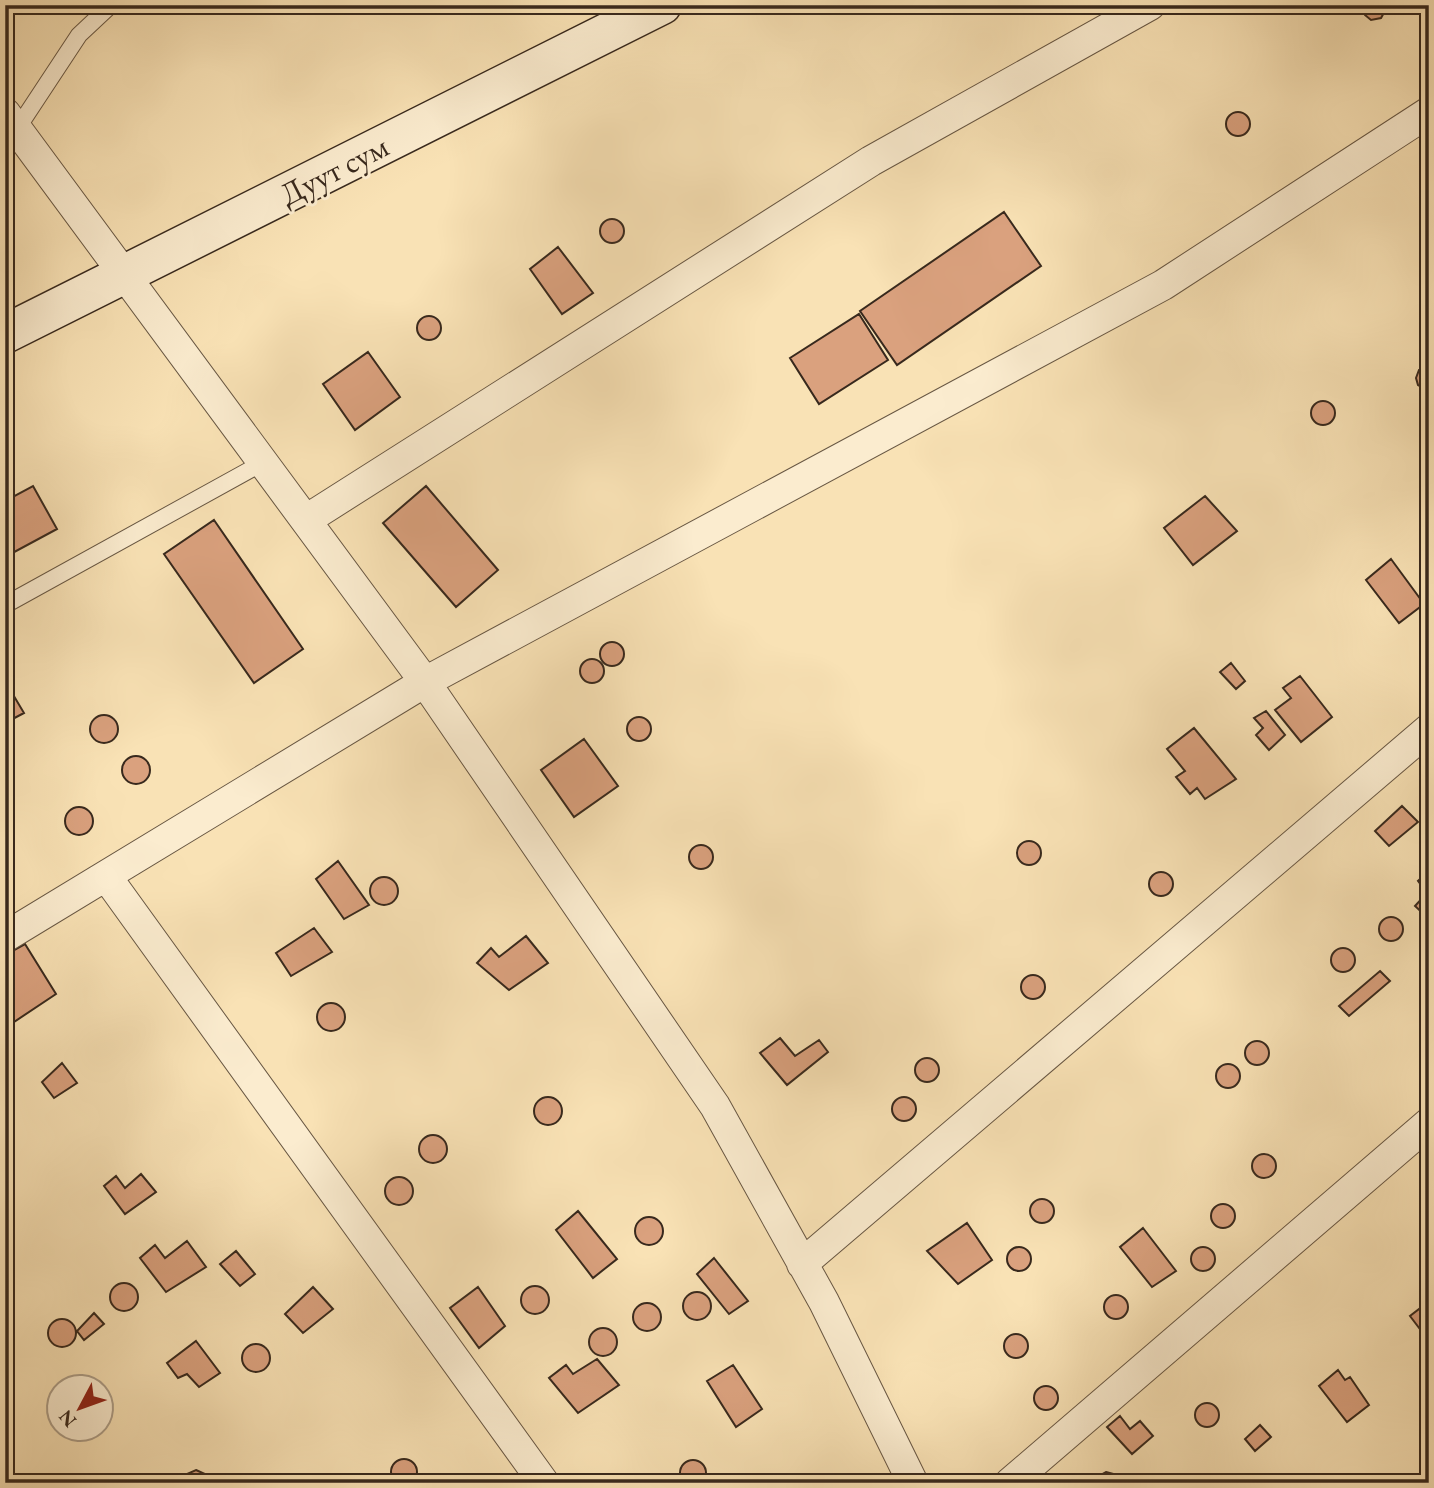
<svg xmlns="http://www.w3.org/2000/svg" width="1434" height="1488" font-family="'EB Garamond',serif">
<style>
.building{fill:#daa17e;stroke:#38291d;stroke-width:2}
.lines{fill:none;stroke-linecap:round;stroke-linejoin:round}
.service-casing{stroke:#685743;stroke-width:18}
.minor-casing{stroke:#685743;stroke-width:32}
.secondary-casing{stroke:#38291d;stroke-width:41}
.service{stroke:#fbeccf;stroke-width:16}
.minor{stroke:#fbeccf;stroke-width:30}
.secondary{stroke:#fbeccf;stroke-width:38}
.labels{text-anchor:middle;stroke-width:6;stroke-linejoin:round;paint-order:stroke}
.street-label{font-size:32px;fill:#38291d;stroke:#fbeccf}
</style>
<rect width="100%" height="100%" fill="#f9e2b5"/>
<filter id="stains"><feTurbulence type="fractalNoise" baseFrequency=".00286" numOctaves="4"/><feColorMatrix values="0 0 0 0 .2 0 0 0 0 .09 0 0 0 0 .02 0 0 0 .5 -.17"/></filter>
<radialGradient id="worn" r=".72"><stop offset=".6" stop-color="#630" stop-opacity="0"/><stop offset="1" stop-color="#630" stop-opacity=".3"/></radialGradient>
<path class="building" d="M1363,5H1386V9L1381,18L1371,20L1365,15Z
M1226 124a12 12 0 1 1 24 0a12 12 0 1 1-24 0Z
M1004,212L1041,266L897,365L860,311Z
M600 231a12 12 0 1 1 24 0a12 12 0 1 1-24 0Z
M558,247L593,293L562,314L530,269Z
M859,314L888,360L819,404L790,358Z
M417 328a12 12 0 1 1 24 0a12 12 0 1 1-24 0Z
M368,352L400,397L355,430L323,384Z
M1426,367H1429L1427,390L1418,385L1416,378L1419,370Z
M1311 413a12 12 0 1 1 24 0a12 12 0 1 1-24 0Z
M33,486L57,529L5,557V501Z
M426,486L498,570L456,607L383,523Z
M1205,496L1237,531L1193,565L1164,528Z
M214,520L303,649L254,683L164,554Z
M1391,559L1424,604L1399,623L1366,580Z
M600 654a12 12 0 1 1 24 0a12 12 0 1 1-24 0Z
M580 671a12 12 0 1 1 24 0a12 12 0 1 1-24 0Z
M1231,663L1245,681L1236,689L1220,672Z
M1300,676L1332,717L1301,742L1275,710L1291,698L1283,688Z
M5,681L24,713L5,723Z
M1266,711L1285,735L1269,750L1256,735L1263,728L1254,718Z
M90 729a14 14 0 1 1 28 0a14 14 0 1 1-28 0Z
M627 729a12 12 0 1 1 24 0a12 12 0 1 1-24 0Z
M1194,728L1236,779L1205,799L1197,788L1190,794L1176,777L1185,771L1167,749Z
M584,739L618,786L574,817L541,770Z
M122 770a14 14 0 1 1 28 0a14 14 0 1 1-28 0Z
M1402,806L1418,822L1389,846L1375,831Z
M65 821a14 14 0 1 1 28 0a14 14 0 1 1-28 0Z
M1017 853a12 12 0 1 1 24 0a12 12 0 1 1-24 0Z
M689 857a12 12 0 1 1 24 0a12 12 0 1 1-24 0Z
M338,861L369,905L344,919L316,879Z
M1429,871V919L1415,906L1427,893L1418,881Z
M1149 884a12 12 0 1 1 24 0a12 12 0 1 1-24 0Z
M370 891a14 14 0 1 1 28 0a14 14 0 1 1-28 0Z
M1379 929a12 12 0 1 1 24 0a12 12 0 1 1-24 0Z
M314,928L332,952L291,976L276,953Z
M526,936L548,963L509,990L477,963L491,948L499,957Z
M25,944L56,994L8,1026L5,1020V955Z
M1331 960a12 12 0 1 1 24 0a12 12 0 1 1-24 0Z
M1380,971L1390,981L1349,1016L1339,1006Z
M1021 987a12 12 0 1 1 24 0a12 12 0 1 1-24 0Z
M317 1017a14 14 0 1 1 28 0a14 14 0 1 1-28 0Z
M780,1038L795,1056L819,1040L828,1052L787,1085L760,1053Z
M1245 1053a12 12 0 1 1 24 0a12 12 0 1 1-24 0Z
M915 1070a12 12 0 1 1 24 0a12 12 0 1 1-24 0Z
M62,1063L77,1083L54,1098L42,1082Z
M1216 1076a12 12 0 1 1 24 0a12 12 0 1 1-24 0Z
M534 1111a14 14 0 1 1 28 0a14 14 0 1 1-28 0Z
M892 1109a12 12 0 1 1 24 0a12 12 0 1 1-24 0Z
M419 1149a14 14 0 1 1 28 0a14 14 0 1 1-28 0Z
M1252 1166a12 12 0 1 1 24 0a12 12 0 1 1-24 0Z
M141,1174L156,1192L125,1214L104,1186L116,1176L125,1188Z
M385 1191a14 14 0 1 1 28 0a14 14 0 1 1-28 0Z
M1030 1211a12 12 0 1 1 24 0a12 12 0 1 1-24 0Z
M1211 1216a12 12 0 1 1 24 0a12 12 0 1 1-24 0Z
M578,1211L617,1259L593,1278L556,1230Z
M635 1231a14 14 0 1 1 28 0a14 14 0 1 1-28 0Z
M967,1223L992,1260L958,1284L927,1251Z
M1143,1228L1176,1271L1152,1287L1120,1247Z
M187,1241L206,1267L166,1292L140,1258L155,1245L165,1258Z
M1191 1259a12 12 0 1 1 24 0a12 12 0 1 1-24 0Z
M1007 1259a12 12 0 1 1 24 0a12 12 0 1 1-24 0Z
M236,1251L255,1274L240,1286L220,1264Z
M714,1258L748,1301L729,1314L697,1274Z
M110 1297a14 14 0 1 1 28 0a14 14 0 1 1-28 0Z
M521 1300a14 14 0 1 1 28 0a14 14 0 1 1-28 0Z
M313,1287L333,1309L303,1333L285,1314Z
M478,1287L505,1326L479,1348L450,1308Z
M683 1306a14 14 0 1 1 28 0a14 14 0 1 1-28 0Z
M1104 1307a12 12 0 1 1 24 0a12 12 0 1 1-24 0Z
M633 1317a14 14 0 1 1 28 0a14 14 0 1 1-28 0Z
M1423,1306L1429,1314V1341L1410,1316Z
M94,1313L104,1324L84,1340L77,1331Z
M48 1333a14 14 0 1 1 28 0a14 14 0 1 1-28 0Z
M589 1342a14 14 0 1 1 28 0a14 14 0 1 1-28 0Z
M1004 1346a12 12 0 1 1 24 0a12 12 0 1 1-24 0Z
M196,1341L220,1373L199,1387L187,1374L178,1378L167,1363Z
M242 1358a14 14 0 1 1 28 0a14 14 0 1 1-28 0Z
M597,1359L619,1385L578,1413L549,1378L566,1365L573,1374Z
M733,1365L762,1409L736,1427L707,1381Z
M1338,1370L1345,1380L1350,1377L1369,1405L1347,1422L1319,1386Z
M1034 1398a12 12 0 1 1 24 0a12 12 0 1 1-24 0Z
M1195 1415a12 12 0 1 1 24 0a12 12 0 1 1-24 0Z
M1120,1416L1130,1429L1140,1421L1153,1436L1132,1454L1107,1427Z
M1260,1425L1271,1437L1255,1451L1245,1439Z
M391 1472a13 13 0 1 1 26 0a13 13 0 1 1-26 0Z
M680 1473a13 13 0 1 1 26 0a13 13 0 1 1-26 0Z
M196,1470L205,1474L210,1483H183L187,1474Z
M1106,1472L1114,1474L1119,1483H1096L1099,1476Z"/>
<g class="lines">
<g class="service-casing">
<path id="service" d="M12,132L17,129L79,35L111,5
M5,605L264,462"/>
</g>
<g class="minor-casing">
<path id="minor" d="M5,113L425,682L5,937
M306,520L871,161L1150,5
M106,876L544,1483
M802,1264L1429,729
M913,1483L824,1302L715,1106L425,682L1163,285L1429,112
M1010,1483L1429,1123"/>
</g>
<g class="secondary-casing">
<path id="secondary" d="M5,334L662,5"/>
</g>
<use href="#service" class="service"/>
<use href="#minor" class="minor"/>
<use href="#secondary" class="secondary"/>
</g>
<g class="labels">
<g class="street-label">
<text transform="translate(334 170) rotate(-27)" y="11">Дуут сум</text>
</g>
</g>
<rect width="1434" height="1488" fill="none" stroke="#f9e2b5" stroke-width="28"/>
<rect x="7" y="7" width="1420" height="1474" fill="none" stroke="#38291d" stroke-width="3.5"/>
<rect x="14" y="14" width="1406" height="1460" fill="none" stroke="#38291d" stroke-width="2"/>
<g transform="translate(80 1408) rotate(229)"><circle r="33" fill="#fbeccf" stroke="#ad9e88" stroke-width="2"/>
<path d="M0-5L12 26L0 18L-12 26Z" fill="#8f2418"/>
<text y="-10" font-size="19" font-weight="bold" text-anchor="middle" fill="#38291d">N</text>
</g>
<rect width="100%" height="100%" filter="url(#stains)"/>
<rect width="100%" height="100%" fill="url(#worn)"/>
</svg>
